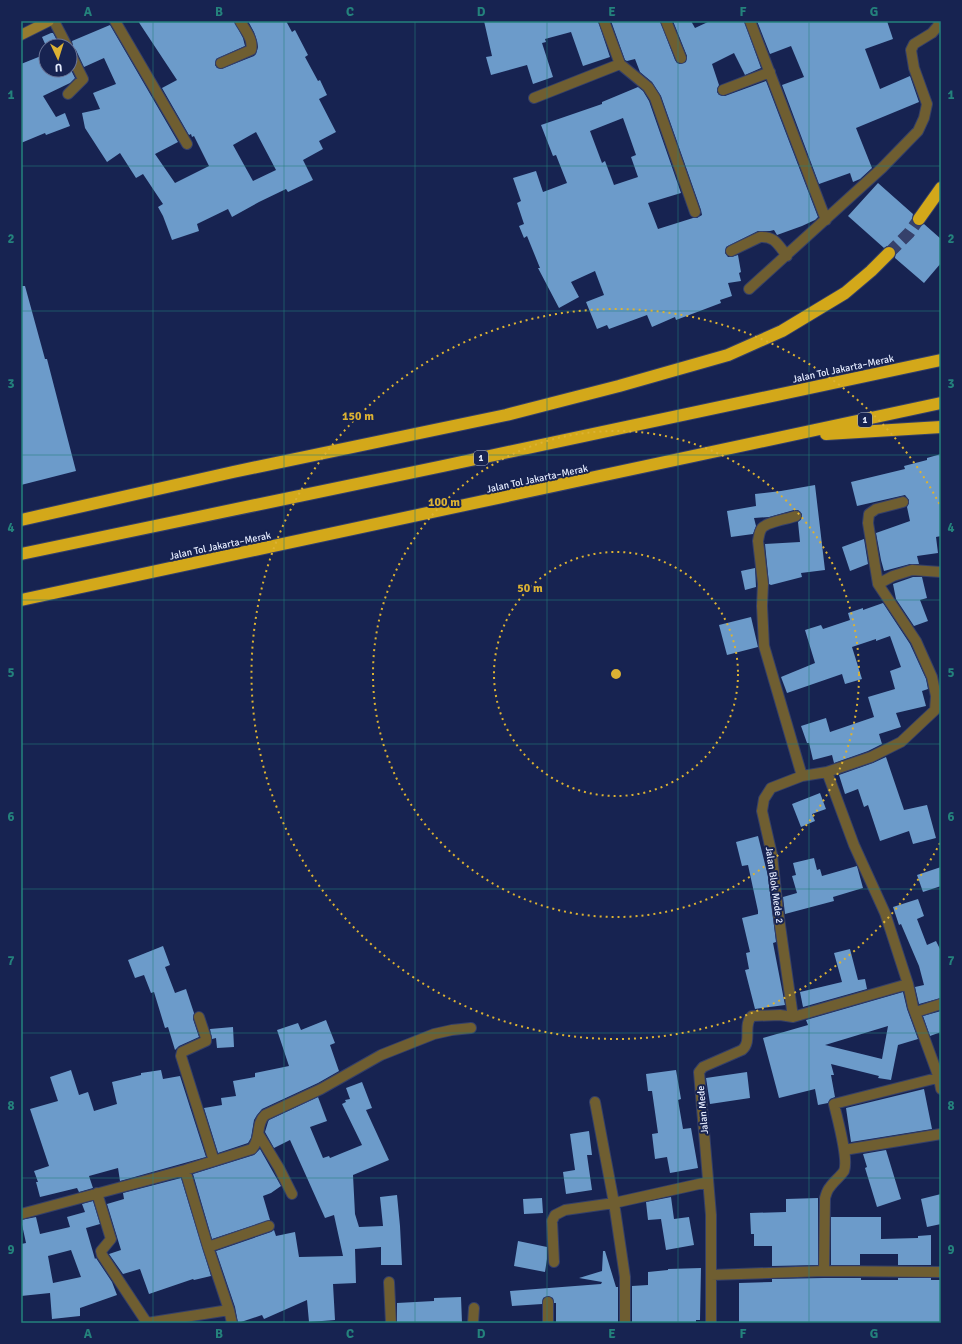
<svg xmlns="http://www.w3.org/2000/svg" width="962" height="1344" font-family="Signika,sans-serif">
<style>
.building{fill:#6c9bca;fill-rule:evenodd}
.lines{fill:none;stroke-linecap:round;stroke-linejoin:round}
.motorway-tunnel{stroke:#36416b;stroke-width:12;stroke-dasharray:12 6;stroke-linecap:butt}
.minor-casing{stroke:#343f69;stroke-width:12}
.secondary-casing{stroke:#343f69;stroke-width:12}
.motorway-casing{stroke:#343f69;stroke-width:14}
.minor{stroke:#6f5e31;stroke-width:10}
.secondary{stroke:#977c2f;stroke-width:10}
.motorway{stroke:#d3a81a;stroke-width:12}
.grid{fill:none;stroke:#24827c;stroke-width:1;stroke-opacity:0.55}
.ring{fill:none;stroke:#dcb233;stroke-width:2;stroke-dasharray:2 4}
.labels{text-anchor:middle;stroke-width:4;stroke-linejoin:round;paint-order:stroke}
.shield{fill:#172351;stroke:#a7b0ca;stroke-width:1}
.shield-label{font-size:9px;font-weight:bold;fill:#e5ecfe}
.street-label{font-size:10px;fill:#e5ecfe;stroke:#172351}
.centre{fill:#dcb233;stroke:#172351;stroke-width:2}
.ring-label{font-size:12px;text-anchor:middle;font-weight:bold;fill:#dcb233;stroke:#172351;stroke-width:4;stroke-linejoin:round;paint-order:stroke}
.neatline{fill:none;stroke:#24827c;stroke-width:1.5}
.grid-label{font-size:13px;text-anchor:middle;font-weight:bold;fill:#24827c}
</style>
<rect width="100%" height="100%" fill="#172351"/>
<path class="building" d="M138,21H234L243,38L245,46L216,59L215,65L217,68L221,69L254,56L256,54L258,47L257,41L254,32L248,21H286L292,32L295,30L308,55L305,57L318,81L320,80L327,95L319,99L336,132L319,141L323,149L303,160L313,180L288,192L286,189L259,202L232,217L228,209L197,224L199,231L172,240L163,216L158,207L163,204L143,174L136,178L120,153L107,162L85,128L82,113L100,109L93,93L116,84L104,58L84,67L76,50L73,47L72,41L110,25L178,142L155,154L175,183L209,166L194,136L192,137L191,134L189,135L162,88L177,80ZM256,132L276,170L253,181L233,145Z
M484,21H598L610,57L583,66L571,32L545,39L546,42L542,43L553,77L533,84L527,65L491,75L486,57L492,56Z
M611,21H660L675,60L677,63L680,64L686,62L687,56L673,21H691L695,28L710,21H744L761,68L745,75L734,53L712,64L719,85L717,89V92L719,95L725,96L766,81L818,217L815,220L802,226L777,235L774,230L770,231H758L726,247L725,253L728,257H731L738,255L741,272L739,273L741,281L728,283L732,296L720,300L721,303L676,320L675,317L652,327L647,315L609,329L607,325L597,329L586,302L604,295L595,271L571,282L579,297L559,308L538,268H540L527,236L524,238L519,226L524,224L517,203L521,201L513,178L536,171L543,192L567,183L556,155L553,156L541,125L602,104V102L638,87L643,91L649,101L681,193L648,203L658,229L693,218H697L702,215L701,210L661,96L652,82L640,72L635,59L627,61L625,60ZM623,118L636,155L631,157L638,177L614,185L605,161L602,163L590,131Z
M757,21H887L893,39L865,49L880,89L910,76L919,102L856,128L872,168L860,179L853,182L850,173L819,184L782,85L804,77L791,46L770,54Z
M51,33H53L60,46H46L42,37Z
M46,54V70H70V68L75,78L70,83L43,96L56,117L65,113L70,126L46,135L45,133L21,143V64Z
M878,183L913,214L912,219L914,225L919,226L924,224L941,239V263L924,283L895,258L896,251L894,247L887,246L884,248L848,216Z
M21,286H25L45,359H47L76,471L21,485Z
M941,454V536L936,537L938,553L917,556L919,564H910L884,571L881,560L876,533L910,521L907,507L909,503V500L905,495L857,506L851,482L905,469L904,466L927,460V458Z
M815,485L825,570L801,573L802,577L771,585L769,584L765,544L800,542L798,522L802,518V514L798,510H794L769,517L754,518L756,526L753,534L731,537L727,511L756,506L755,494L781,491Z
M864,539L868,564L850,571L842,547Z
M755,568L756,587L745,590L741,571Z
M913,577H922L927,598L920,600L928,621L914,626L896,599L893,584Z
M883,603L910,644L926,679L928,689L922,691L926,706L896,713L901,727L879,734L882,744L868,751L834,763L832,755L813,760L809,743H807L801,726L826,718L830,732L874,717L868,697L895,689L890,671L901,667L890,636L876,641V639L852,647L862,679L845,684L842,674L787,693L781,677L815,663L805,630L821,625L823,629L850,620L848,613L863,608V610Z
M751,617L758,647L727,655L719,625Z
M886,757L904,810L927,805L936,838L913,844L909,831L880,841L868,805L864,807L858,789L845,794L839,775L873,763Z
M820,793L826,809L812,814L815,821L801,827L792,804Z
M758,836L768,876L776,942L773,943L785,1005L755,1009L745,970L749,969L746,953L750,952L742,918L758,914V911L748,865L742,866L736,842Z
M814,858L817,870L820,869L822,876L857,866L863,888L833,897L834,901L785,914L783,897L797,893L792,876L796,875L793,863Z
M941,867V886L923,892L917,875Z
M918,899L924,916L917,919L927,945L936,941L941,951V998L919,1004L915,987L924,985L919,966L901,924L899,925L893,907Z
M163,946L170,965L165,967L175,993L186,989L194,1013L193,1019L199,1037L179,1046L175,1050L168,1027L165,1028L154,992L151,993L144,975L135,978L128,960Z
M850,949L858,980L865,979L867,989L803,1007L800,992L842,982L834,953Z
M903,992L907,1009L918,1039L898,1045L891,1080L878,1078L879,1076L831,1064L834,1075H831L835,1097L830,1099L828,1103L818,1105L815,1089L779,1098L763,1038L808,1025L806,1020ZM888,1026L882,1059L825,1045Z
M941,1011V1032L930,1036L923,1016Z
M326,1020L335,1043L330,1045L339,1071L318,1083L262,1109L257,1115L254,1120L251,1138L248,1143L218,1153L204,1108L222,1105L221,1098L236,1096L233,1081L255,1077V1073L289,1066L277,1030L298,1023L301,1030Z
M233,1027L234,1047L217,1048L216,1038L212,1039L210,1029Z
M71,1070L79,1095L88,1092L94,1111L117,1104L112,1082L141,1075V1073L161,1070L163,1079L180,1076L206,1157L120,1181L118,1168L89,1176L93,1188L79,1192L77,1188L40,1197L36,1182H38L34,1171L49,1166L30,1109L58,1101L50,1077Z
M676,1070L681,1099L678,1100L683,1129L691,1128L698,1168L670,1173L667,1157L655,1159L652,1134L658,1133L652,1091H648L646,1074Z
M747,1072L750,1098L710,1104L706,1078Z
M362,1082L372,1108L366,1110L389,1160L353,1175L355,1214L359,1227L383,1226L380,1197L397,1195L400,1226L402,1265H381V1247L355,1249L356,1283L333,1284L335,1320L309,1322L307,1300L264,1319L262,1315L238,1323L235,1307L216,1251L271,1232L274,1230L276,1236L295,1232L299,1257L343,1256L334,1215L325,1218L290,1140L274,1148L265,1132L268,1122L269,1120L318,1097L327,1121L310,1127L323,1158L329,1156L330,1158L362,1145L342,1104L346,1102L345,1100L350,1099L346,1088Z
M924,1089L932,1129L851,1142L846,1108Z
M589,1131L592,1155H587L592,1190L566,1194L563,1172L575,1170L570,1134Z
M260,1149L281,1186L271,1193L263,1196L270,1220L212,1239L193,1174L254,1155Z
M886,1150L901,1199L877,1207L865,1168L867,1167L863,1154Z
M181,1178L211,1276L194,1280L193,1279L149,1294L140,1269L123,1274L109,1254L121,1250L107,1204L124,1199L123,1193Z
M941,1194V1224L927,1227L921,1199Z
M671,1197L674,1219L689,1217L694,1245L666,1250L661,1219L648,1220L646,1202Z
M542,1198L543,1213L524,1214L523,1199Z
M818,1198V1265L772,1266V1246H754V1234H751L750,1213L786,1212V1199Z
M93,1201L100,1224L86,1228L95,1259L96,1258L112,1282L117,1295L80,1308V1316L52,1319L50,1293L21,1296V1244L26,1243L21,1220L36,1217L40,1234L70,1227L67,1217L85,1212L82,1204ZM71,1250L81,1277L53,1283L48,1256Z
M831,1217H881V1239L918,1238V1236L931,1235V1265H898V1254H860V1265H831Z
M518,1241L547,1247V1259L545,1272L514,1266Z
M603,1251H605L616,1287H618V1323H556V1303H554L553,1298L548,1296L543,1298L542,1304L512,1306L510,1291L601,1284L602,1282L579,1278L602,1271Z
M701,1268L700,1320H696V1323H632V1286L648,1285V1272L668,1270V1269Z
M824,1278H861V1280H898V1278H931V1280H941V1323H739V1283L772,1282V1279Z
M461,1297L462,1323H397V1303L434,1301V1298Z"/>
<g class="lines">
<path class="motorway-tunnel" d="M889,253L909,233L919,219"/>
<g class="minor-casing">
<path id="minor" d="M54,21L67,46
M115,21L187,144
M604,21L620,64L648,87L655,98L695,212
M666,21L681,58
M750,21L826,220
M221,63L251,50C254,40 245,30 240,21
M723,90L770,72
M68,94L83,79L70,53
M534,98L620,64
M731,251L760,237C775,236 778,245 787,256
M749,289L882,168L918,131L924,118L927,104L914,68L911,50L914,44L932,33L938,26L939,21
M796,516C788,519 767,522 762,528C759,532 759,537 758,541L763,584L762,606L764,646L802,776
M878,584L893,576L912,570L941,572
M827,772L854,845L885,913L908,984L913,1007L939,1078L941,1089
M916,1012L941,1004
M199,1017L206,1038V1041L182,1052L181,1056L214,1161
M793,1017L778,911L772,855L762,811L764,799L771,788L802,776L827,772L871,757L901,742L935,710L936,696L932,677L916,641L878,584L868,523L869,514L876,509L903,502
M595,1102L614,1203L708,1182
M259,1135L279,1168L292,1194
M844,1150L941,1134
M185,1170L208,1247L229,1310L232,1323
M97,1193L110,1236L111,1239L101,1251L102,1255L147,1323
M21,1214L185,1170L252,1149C262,1137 255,1125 265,1115L321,1089L381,1055L434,1034L452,1030L471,1028
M208,1247L269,1226
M554,1262L552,1221L555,1215L565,1210L614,1203L625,1277V1323
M824,1271L825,1198C826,1195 827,1190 830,1187C834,1181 840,1177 844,1171C849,1159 837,1118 834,1104L941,1077
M711,1275L824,1271L941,1272
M389,1282L391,1323
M147,1323L229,1310
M473,1323L474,1308
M548,1323V1302
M711,1323V1215L699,1072L703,1067L742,1050C753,1041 742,1025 752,1016L780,1015L793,1017L908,984"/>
</g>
<g class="secondary-casing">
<path id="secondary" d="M21,35L49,21"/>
</g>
<g class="motorway-casing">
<path id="motorway" d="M919,219L941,188
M826,434L941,427
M21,520L233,472L506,415L619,386L728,355L782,331L845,293L871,271L889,253
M21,554L443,466L941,360
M21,600L941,403"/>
</g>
<use href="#minor" class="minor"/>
<use href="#secondary" class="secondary"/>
<use href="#motorway" class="motorway"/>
</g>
<path class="grid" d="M153,21V1323M284,21V1323M415,21V1323M547,21V1323M678,21V1323M809,21V1323M21,166H941M21,311H941M21,455H941M21,600H941M21,744H941M21,889H941M21,1033H941M21,1178H941"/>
<g class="ring">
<circle cx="616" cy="674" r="122"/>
<circle cx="616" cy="674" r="243"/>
<path d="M940 843A365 365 0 1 1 940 505"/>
</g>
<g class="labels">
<g class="shield">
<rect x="858" y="413" width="14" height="14" rx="3"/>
<rect x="474" y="451" width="14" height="14" rx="3"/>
</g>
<g class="shield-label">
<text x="865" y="423">1</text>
<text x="481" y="461">1</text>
</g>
<g class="street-label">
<text transform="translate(843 368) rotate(-12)" y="4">Jalan Tol Jakarta–Merak</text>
<text transform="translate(537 478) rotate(-12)" y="4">Jalan Tol Jakarta–Merak</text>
<text transform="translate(220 545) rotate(-12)" y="4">Jalan Tol Jakarta–Merak</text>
<text transform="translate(775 885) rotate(82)" y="4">Jalan Blok Mede 2</text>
<text transform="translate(702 1110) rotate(-95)" y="4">Jalan Mede</text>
</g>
</g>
<circle cx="616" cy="674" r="6" class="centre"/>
<g class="ring-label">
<text x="358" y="420">150 m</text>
<text x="444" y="506">100 m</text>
<text x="530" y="592">50 m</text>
</g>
<rect width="962" height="1344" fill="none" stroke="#172351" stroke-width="44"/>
<g transform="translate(58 58) rotate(176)"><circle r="19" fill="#172351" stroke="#697396"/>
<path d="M0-3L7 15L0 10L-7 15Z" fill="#dcb233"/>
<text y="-6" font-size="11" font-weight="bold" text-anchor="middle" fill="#e5ecfe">U</text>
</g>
<rect x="22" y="22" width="918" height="1300" class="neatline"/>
<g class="grid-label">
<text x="88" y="16">A</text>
<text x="219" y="16">B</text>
<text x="350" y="16">C</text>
<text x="481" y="16">D</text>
<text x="612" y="16">E</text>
<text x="743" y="16">F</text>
<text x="874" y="16">G</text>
<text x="11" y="99">1</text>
<text x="951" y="99">1</text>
<text x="11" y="243">2</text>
<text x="951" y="243">2</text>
<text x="11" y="388">3</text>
<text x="951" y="388">3</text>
<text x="11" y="532">4</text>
<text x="951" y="532">4</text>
<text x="11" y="677">5</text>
<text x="951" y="677">5</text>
<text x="11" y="821">6</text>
<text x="951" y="821">6</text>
<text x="11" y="965">7</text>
<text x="951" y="965">7</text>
<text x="11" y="1110">8</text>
<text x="951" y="1110">8</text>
<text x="11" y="1254">9</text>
<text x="951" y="1254">9</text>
<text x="88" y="1338">A</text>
<text x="219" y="1338">B</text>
<text x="350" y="1338">C</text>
<text x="481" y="1338">D</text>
<text x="612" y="1338">E</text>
<text x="743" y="1338">F</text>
<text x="874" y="1338">G</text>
</g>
</svg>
